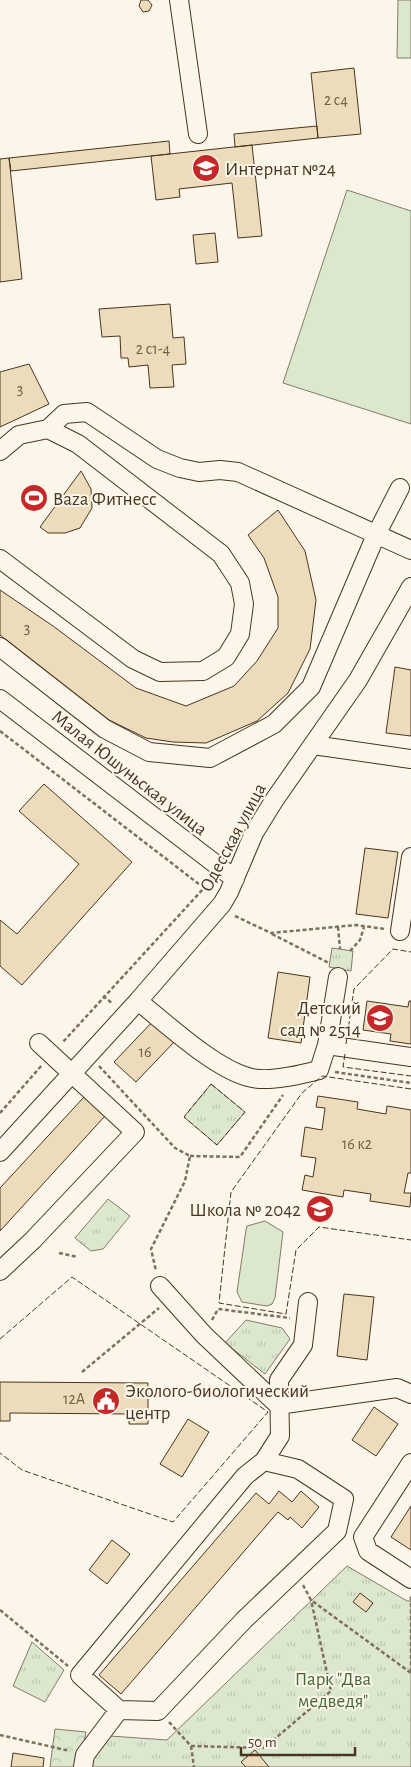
<svg xmlns="http://www.w3.org/2000/svg" width="411" height="1767" font-family="'Alegreya Sans',sans-serif">
<style>
.green{fill:#dce7d0;stroke:#887966}
.forest{fill:url(#forest-crowns);stroke:#887966}
.park{fill:url(#park-tufts);stroke:#887966}
.building{fill:#ecdcbc;stroke:#4a3520}
.lines{fill:none;stroke-linecap:round;stroke-linejoin:round}
.minor-casing{stroke:#4a3520;stroke-width:20}
.path{stroke:#7f6f5c;stroke-width:2.5;stroke-dasharray:4 2.5;stroke-linecap:butt}
.minor{stroke:#fbf6e9;stroke-width:18}
.fence{stroke:#4a3520;stroke-width:1;stroke-dasharray:6 2.5;stroke-linecap:butt}
.labels{text-anchor:middle;stroke-width:4;stroke-linejoin:round;paint-order:stroke}
.number-label{font-size:16px;fill:#725f47}
.poi-label{font-size:19px;fill:#4a3520;stroke:#fbf6e9;text-anchor:start}
.street-label{font-size:19px;fill:#4a3520;stroke:#fbf6e9}
.park-label{font-size:19px;fill:#436837;stroke:#fbf6e9}
</style>
<defs>
<pattern id="forest-crowns" width="20" height="18" patternUnits="userSpaceOnUse" patternTransform="scale(1.25)"><rect width="20" height="18" fill="#dce7d0"/><path d="M2 6a3 3 0 1 1 6 0M12 15a3 3 0 1 1 6 0" fill="none" stroke="#bec7b2"/></pattern>
<pattern id="park-tufts" width="24" height="20" patternUnits="userSpaceOnUse" patternTransform="scale(1.25)"><rect width="24" height="20" fill="#dce7d0"/><path d="M3 7l-1-3M5 7V3M7 7l1-3M15 17l-1-3M17 17v-4M19 17l1-3" fill="none" stroke="#bec7b2"/></pattern>
</defs>
<rect width="100%" height="100%" fill="#fbf6e9"/>
<path class="green" d="M398,0H411V58H397Z
M347,190L411,211V424L283,383Z
M265,1221L283,1232L275,1298L272,1304L267,1306L242,1302L237,1292L246,1230L247,1226Z"/>
<path class="forest" d="M55,1729L86,1732L79,1767H50Z"/>
<path class="park" d="M332,948L353,951L351,971L329,967Z
M211,1084L245,1112L217,1145L184,1117Z
M108,1199L130,1216L103,1249L91,1251L75,1238Z
M246,1320L282,1328L290,1339L265,1374L225,1343Z
M347,1566L407,1601H411V1767H88L89,1763L110,1736L167,1740Z
M32,1642L64,1670L45,1702L13,1686Z"/>
<path class="building" d="M141,0H148L152,5L149,11L143,12L139,6Z
M354,68L361,134L318,138L311,73Z
M317,126L318,138L235,147L234,134Z
M169,141L170,154L11,171L9,158Z
M252,145L262,236L238,238L232,183L179,189L180,197L156,200L151,156Z
M9,158L22,279L0,282V159Z
M215,233L218,262L196,264L193,235Z
M170,304L173,338L184,337L186,364L172,365L174,387L150,388L148,365L129,367L128,358H121L120,336L102,337L99,309Z
M29,364L49,404L0,427V372Z
M81,471L91,489L92,508L80,528L65,533H48L40,527Z
M278,510L305,551L316,600L310,649L288,693L257,721L206,743L173,742L146,738L107,719L0,635V590L53,626L136,688L186,706L234,686L257,661L278,628V597L264,558L248,535Z
M395,667L411,670V736L386,733Z
M44,784L132,862L22,985L0,966V920L17,934L79,864L19,811Z
M365,848L398,852L388,918L356,914Z
M278,972L310,977L301,1043L268,1038Z
M367,1001L408,1007L409,1001H411V1044L390,1041L391,1034L363,1030Z
M155,1019L176,1040L136,1082L114,1062Z
M318,1096L358,1102L357,1109L386,1114L387,1106L411,1110V1173H408L404,1193H411L410,1207L370,1201L371,1194L344,1190L343,1197L302,1190L305,1175L313,1177L316,1158L301,1156L305,1127L322,1130L325,1108L316,1107Z
M84,1097L105,1116L0,1231V1188Z
M344,1294L374,1297L367,1360L337,1356Z
M0,1382L148,1383V1424H129V1414L10,1413V1421H0Z
M374,1407L398,1424L376,1456L352,1440Z
M188,1419L209,1432L182,1477L160,1464Z
M279,1491L292,1502L301,1491L319,1507L302,1528L290,1517L288,1520L278,1512L121,1694L99,1675L256,1493L269,1504Z
M411,1506V1550L391,1537Z
M112,1540L130,1554L107,1584L89,1570Z
M360,1593L373,1603L366,1612L353,1602Z
M255,1750L269,1767H246L241,1762Z
M13,1753L44,1758L43,1767H11Z"/>
<g class="lines">
<g class="minor-casing">
<path id="minor" d="M179,0L198,134
M48,429L64,414L87,412L157,459L180,468L199,472L220,470L238,472L411,550
M0,451L19,435L48,429L78,444L221,554L240,583L244,604L240,634L226,657L203,671L160,672L133,659L0,559
M0,647L105,729L149,752L210,758L274,724L311,687L376,535L400,488
M0,699L235,879
M313,745L411,759
M400,931L411,857
M138,1001C167,1024 214,1068 248,1077C267,1083 300,1075 319,1070L327,1045L338,977
M327,1045L411,1057
M0,1152L138,1001L222,904L229,892L254,833L275,799L358,680L411,587
M0,1271L33,1240L135,1132L39,1043
M160,1286L204,1335L278,1405
M278,1405L397,1388L411,1394
M411,1463L363,1537L368,1551L411,1579
M119,1710L158,1711L244,1620L337,1531L344,1499L298,1469L264,1461
M83,1767L85,1755L119,1710L80,1675L245,1476L264,1461L280,1436L279,1380L303,1345L308,1302"/>
</g>
<path class="path" d="M0,731L204,888L62,1043
M235,916L271,933L356,925L385,929
M338,927L340,949
M272,934L329,963
M350,951L360,940L364,927
M103,996L113,1004
M99,1066L175,1148L190,1156L185,1181L151,1249L156,1271
M335,1072L411,1083
M0,1113L42,1065
M190,1156L240,1157L283,1095
M59,1253L78,1257
M212,1320L218,1309L290,1318
M82,1372L159,1308
M303,1585L311,1600L411,1673
M0,1610L68,1666
M411,1672V1595
M169,1722L191,1746L194,1767
M0,1735L70,1751
M191,1746L264,1748L331,1691L311,1600"/>
<use href="#minor" class="minor"/>
<path class="fence" d="M346,1044L354,989L393,949L411,952
M345,1054L343,1067L411,1076
M211,1084L245,1112L217,1145L184,1117Z
M411,1089L322,1076L302,1093L231,1192L219,1303L286,1314L296,1250L319,1227L411,1240
M0,1339L72,1277L268,1412L173,1522L22,1470L0,1453"/>
</g>
<defs>
<g id="school-disc" transform="scale(1.4375)"><circle r="9.5" fill="#c62828" stroke="#fbf6e9"/><path d="M0-5L7-2L0 1L-7-2ZM-4 1L0 2.5L4 1V4Q0 6-4 4Z" fill="#fff"/></g>
<g id="stadium-disc" transform="scale(1.4375)"><circle r="9.5" fill="#c62828" stroke="#fbf6e9"/><path d="M0-5a6.5 5 0 1 0 0 10a6.5 5 0 1 0 0-10ZM-3.5-1.8h7v3.6h-7Z" fill="#fff"/></g>
<g id="civic-disc" transform="scale(1.4375)"><circle r="9.5" fill="#c62828" stroke="#fbf6e9"/><path d="M-.6-6.5H3V-4.5H.6V-3L4-1V1h2V6H-6V1h2V-1L-.6-3ZM-1.2 2.5V6h2.4V2.5Z" fill="#fff"/></g>
</defs>
<g fill-rule="evenodd">
<use href="#school-disc" x="206" y="168"/>
<use href="#stadium-disc" x="34" y="498"/>
<use href="#school-disc" x="380" y="1018"/>
<use href="#school-disc" x="320" y="1209"/>
<use href="#civic-disc" x="106" y="1401"/>
</g>
<g class="labels">
<g class="number-label">
<text x="336" y="105">2 с4</text>
<text x="153" y="354">2 с1-4</text>
<text x="20" y="394">3</text>
<text x="27" y="633">3</text>
<text x="145" y="1057">16</text>
<text x="357" y="1149">16 к2</text>
<text x="74" y="1404">12А</text>
</g>
<g class="poi-label">
<text x="225" y="175">Интернат №24</text>
<text x="53" y="505">Baza Фитнесс</text>
<text x="361" y="1014" text-anchor="end">Детский<tspan x="361" dy="22">сад № 2514</tspan></text>
<text x="301" y="1216" text-anchor="end">Школа № 2042</text>
<text x="125" y="1397">Эколого-биологический<tspan x="125" dy="22">центр</tspan></text>
</g>
<g class="street-label">
<text transform="translate(130 772) rotate(38)" y="7">Малая Юшуньская улица</text>
<text transform="translate(232 837) rotate(-62)" y="7">Одесская улица</text>
</g>
<g class="park-label">
<text x="333" y="1685">Парк "Два<tspan x="333" dy="22">медведя"</tspan></text>
</g>
</g>
<path d="M241 1747v8h114v-8" fill="none" stroke="#4a3520" stroke-width="2.5"/>
<text x="248" y="1747" font-size="15" fill="#4a3520" stroke="#fbf6e9" stroke-width="4" paint-order="stroke">50 m</text>
</svg>
